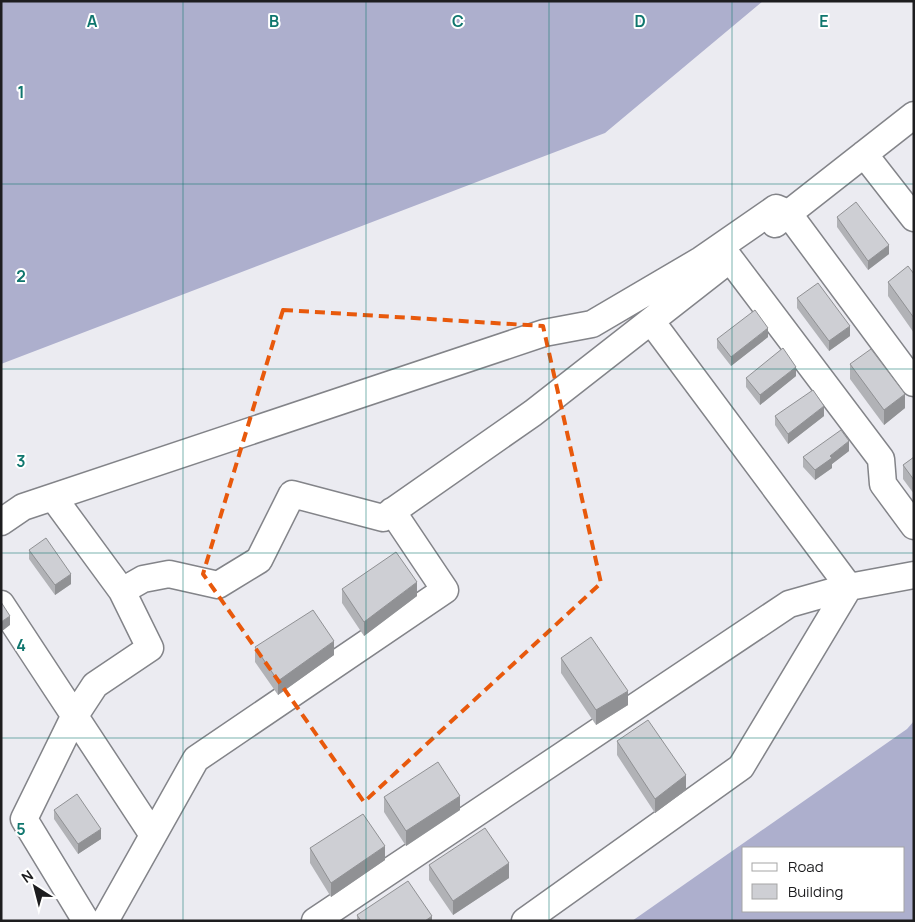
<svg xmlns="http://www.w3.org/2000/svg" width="915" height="922" font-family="Manrope,sans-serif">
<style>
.forest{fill:#adafcd;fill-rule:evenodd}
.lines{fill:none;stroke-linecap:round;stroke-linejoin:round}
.minor-casing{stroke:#838489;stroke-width:29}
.minor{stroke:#fff;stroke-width:26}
.wall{fill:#b1b2b6}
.shaded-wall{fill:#909194}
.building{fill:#cecfd4;stroke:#909194}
.marked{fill:none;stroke:#e8590c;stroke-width:4;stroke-dasharray:10 6;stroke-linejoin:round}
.grid{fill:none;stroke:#0f766e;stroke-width:1;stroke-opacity:0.55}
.grid-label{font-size:16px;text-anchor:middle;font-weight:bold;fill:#0f766e;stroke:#fff;stroke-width:4;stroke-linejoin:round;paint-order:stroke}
</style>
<rect width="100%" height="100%" fill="#ebebf1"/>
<path class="forest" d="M1,1H763L605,133L1,364Z
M914,721V921H632L907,729ZM744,848H904V911H744Z"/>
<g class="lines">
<g class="minor-casing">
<path id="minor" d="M864,154L914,218
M775,224L914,115
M730,259L881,459L883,484L914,526
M53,497L122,591L150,648L95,685L74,717L24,819L86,921
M1,522L23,507L544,333L592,324L701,260L776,208L788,213L914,383
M122,591L143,579L169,574L218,585L259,560L292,494L383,518L533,413L730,259
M1,604L153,835
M105,921L196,759L445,590L392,511
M315,921L789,604L849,587L914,575
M525,921L741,767L849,587L651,321"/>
</g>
<use href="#minor" class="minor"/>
</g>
<path class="wall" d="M837,217L889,254L868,270L837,227Z
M914,274V333L888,296V282Z
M797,298L850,336L829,351L797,308Z
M768,337L731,366L717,348V339Z
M850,364L905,408L884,425L850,379Z
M796,376L760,405L746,387V378Z
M775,416H824L788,444L775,425Z
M849,451L832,464V468L815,480L803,467V457Z
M914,457V494L903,479V465Z
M29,550L71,584L55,595L29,559Z
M342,589L417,596L364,636L342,603Z
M255,647L334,655L278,695L255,662Z
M561,658L628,705L596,725L561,673Z
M617,741L686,790L655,813L617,755Z
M384,797L460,810L406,846L384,812Z
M54,810L101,839L78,854L54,819Z
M310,848L385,860L331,897L310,863Z
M429,865L509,878L453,915L429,880Z
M357,915L432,921H357Z"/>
<path class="shaded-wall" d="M889,245V254L868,270V261Z
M850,326V336L829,351V341Z
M768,328V337L731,366V357Z
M796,367V376L760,405V395Z
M905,394V408L884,425V410Z
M824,406V416L788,444V434Z
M849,441V451L832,464V468L815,480V470L830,456Z
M71,574V584L55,595V585Z
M417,582V596L364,636V622Z
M10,616V625L1,632V622Z
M334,641V655L278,695V681Z
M628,691V705L596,725V710Z
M686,775V790L655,813V799Z
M460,796V810L406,846V831Z
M101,829V839L78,854V844Z
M385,846V860L331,897V883Z
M509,863V878L453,915V901Z
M432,916V921H425Z"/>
<path class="building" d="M856,202L889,245L868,261L837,217Z
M908,266L914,274V318L888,282Z
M818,283L850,326L829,341L797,298Z
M755,310L768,328L731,357L717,339Z
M783,348L796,367L760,395L746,378Z
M871,349L905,394L884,410L850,364Z
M813,390L824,406L788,434L775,416Z
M841,430L849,441L830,456L832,458L815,470L803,457Z
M914,457V480L903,465Z
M46,538L71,574L55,585L29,550Z
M396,552L417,582L364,622L342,589Z
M1,602L10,616L1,622Z
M313,610L334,641L278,681L255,647Z
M591,637L628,691L596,710L561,658Z
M648,720L686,775L655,799L617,741Z
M438,762L460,796L406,831L384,797Z
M77,794L101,829L78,844L54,810Z
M363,814L385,846L331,883L310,848Z
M485,828L509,863L453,901L429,865Z
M408,881L432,916L425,921H361L357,915Z"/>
<path class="marked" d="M283,310L543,326L601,583L364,802L203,574Z"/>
<path class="grid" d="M183,1V921M366,1V921M549,1V921M732,1V921M1,184H914M1,369H914M1,553H914M1,738H914"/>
<g class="grid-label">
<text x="92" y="27">A</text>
<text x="274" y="27">B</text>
<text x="458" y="27">C</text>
<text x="640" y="27">D</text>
<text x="824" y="27">E</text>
<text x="21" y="98">1</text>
<text x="21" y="282">2</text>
<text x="21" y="467">3</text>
<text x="21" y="651">4</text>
<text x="21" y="835">5</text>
</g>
<rect width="915" height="922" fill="none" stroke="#1d1d1f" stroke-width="5"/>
<rect x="742" y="847" width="162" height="65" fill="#ffffff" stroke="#a5a5a5"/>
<rect x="752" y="863" width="25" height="8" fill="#ffffff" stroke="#a5a5a5"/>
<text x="788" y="872" font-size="15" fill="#1d1d1f">Road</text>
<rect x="752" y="884" width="25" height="15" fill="#cecfd4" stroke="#a5a5a5"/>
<text x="788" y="897" font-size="15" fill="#1d1d1f">Building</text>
<g transform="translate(35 887) rotate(324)" stroke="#ffffff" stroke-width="4" paint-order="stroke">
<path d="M0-4L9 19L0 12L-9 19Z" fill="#1d1d1f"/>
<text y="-8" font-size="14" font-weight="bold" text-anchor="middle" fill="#1d1d1f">N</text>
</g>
</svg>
